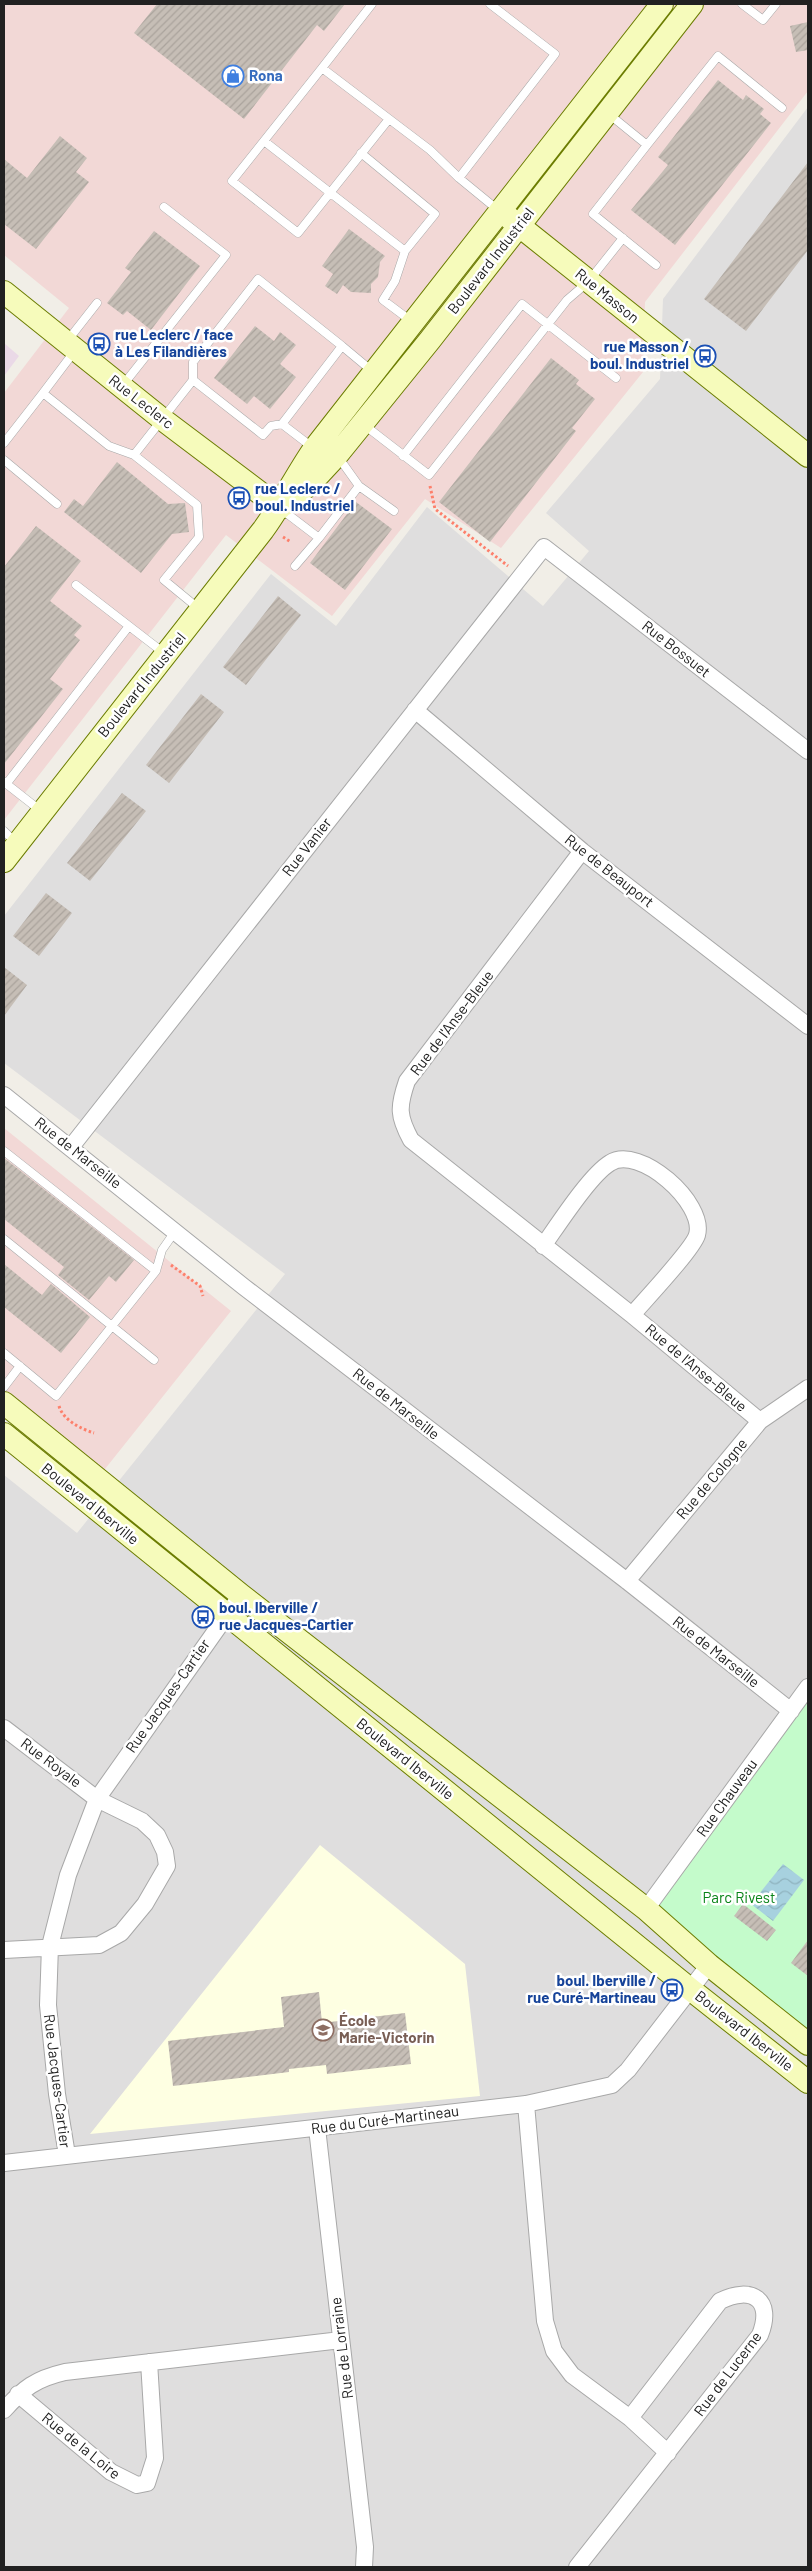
<svg xmlns="http://www.w3.org/2000/svg" width="812" height="2571" font-family="Barlow,sans-serif">
<style>
.residential{fill:#dfdede}
.commercial{fill:#f2d8d6}
.industrial{fill:#ead9e7}
.education{fill:#feffe2}
.park{fill:#c4fbcb}
.water{fill:url(#water-waves)}
.building{fill:url(#building-hatch)}
.lines{fill:none;stroke-linecap:round;stroke-linejoin:round}
.lane-casing{stroke:#a8a8a8;stroke-width:9}
.street-casing{stroke:#a8a8a8;stroke-width:18}
.secondary-casing{stroke:#6c7d02;stroke-width:24}
.path{stroke:#fd806c;stroke-width:3;stroke-dasharray:2.5 2.5;stroke-linecap:butt}
.lane{stroke:#fff;stroke-width:8}
.street{stroke:#fff;stroke-width:16}
.secondary{stroke:#f6fbbb;stroke-width:22}
.labels{text-anchor:middle;stroke-width:5;stroke-linejoin:round;paint-order:stroke}
.shop-label{font-size:15px;font-weight:bold;fill:#366cbe;stroke:#fff;text-anchor:start}
.street-label{font-size:15px;fill:#212121;stroke:#fff}
.transit-label{font-size:15px;font-weight:bold;fill:#164399;stroke:#fff;text-anchor:start}
.park-label{font-size:15px;fill:#098418;stroke:#fff}
.education-label{font-size:15px;font-weight:bold;fill:#785e54;stroke:#fff;text-anchor:start}
</style>
<defs>
<pattern id="water-waves" width="16" height="10" patternUnits="userSpaceOnUse" patternTransform="scale(1.25)"><rect width="16" height="10" fill="#a7d1df"/><path d="M0 5q4-4 8 0t8 0" fill="none" stroke="#8fb3bf"/></pattern>
<pattern id="building-hatch" width="6" height="6" patternUnits="userSpaceOnUse" patternTransform="scale(1.25)"><rect width="6" height="6" fill="#c6beb6"/><path d="M-1 1l2-2M0 6l6-6M5 7l2-2" fill="none" stroke="#aaa39c"/></pattern>
</defs>
<rect width="100%" height="100%" fill="#f1eee7"/>
<path class="residential" d="M808,107V2567H4V1475L77,1533L285,1274L4,1063V916L271,574L336,626L427,507L543,606L589,551L546,513L660,379L663,299Z"/>
<path class="commercial" d="M4,4H808V91L645,302L643,372L501,548L425,499L332,616L226,535L4,820V393L69,308L4,255Z
M4,1128L231,1311L97,1479L4,1393Z"/>
<path class="industrial" d="M4,343L19,356L4,376Z"/>
<path class="education" d="M320,1845L465,1964L480,2096L90,2134Z"/>
<path class="park" d="M808,1687V2044L646,1909Z"/>
<path class="water" d="M783,1864L804,1880L773,1921L751,1904Z"/>
<path class="building" d="M157,4H345L324,31L317,25L244,119L134,33Z
M808,22V50L796,52L790,26Z
M718,80L743,100L746,95L764,109L760,114L771,123L675,245L631,210L668,165L658,157Z
M60,136L87,158L76,172L89,182L36,249L4,224V159L27,178Z
M808,162V250L746,331L704,299Z
M349,229L385,256L380,262L378,277L371,284V293L351,292L343,285L337,294L325,286L333,274L322,266Z
M154,231L200,266L151,330L127,311L123,315L107,303L131,272L125,268Z
M255,326L274,341L280,332L296,345L280,364L296,377L270,409L254,396L247,404L214,378Z
M551,358L579,380L576,384L595,399L572,428L576,431L490,542L439,502Z
M117,462L168,504L185,503L189,532L172,534L141,573L64,512L74,499L83,506Z
M356,502L392,529L345,590L310,563Z
M36,526L81,561L50,601L82,626L74,635L80,640L50,679L63,689L4,764V567Z
M278,596L301,615L246,685L223,667Z
M201,694L224,712L169,783L146,765Z
M122,793L146,811L90,881L67,863Z
M46,893L72,913L39,956L13,936Z
M4,967L27,985L4,1016Z
M4,1158L134,1260L116,1282L109,1276L89,1300L58,1275L64,1267L4,1219Z
M4,1264L42,1295L51,1284L90,1317L61,1353L4,1307Z
M743,1904L776,1930L767,1941L734,1916Z
M808,1940V1976L791,1963Z
M319,1992L322,2023L405,2013L411,2064L327,2074L326,2065L289,2069V2072L173,2086L168,2041L284,2027L281,1997Z"/>
<g class="lines">
<g class="lane-casing">
<path id="lane" d="M742,4L763,20L776,4
M322,68L372,4
M610,115L647,145L593,214L656,265
M389,119L298,233L232,181L322,68L430,150L459,178L498,210
M264,141L405,251L395,281L383,300L411,321
M647,145L718,56L782,108
M361,153L435,214L405,251
M459,178L555,54L490,4
M68,340L97,303
M74,352L43,393L109,446L134,455
M193,380V362L258,279L342,346
M123,385L226,255L164,207
M282,424L342,346L372,371
M363,424L429,475L567,300L588,282L623,238
M4,443L43,393
M403,456L522,304L616,378
M339,458L359,486L394,511
M4,460L57,504
M281,509L319,538L359,486
M295,566L319,538
M76,585L129,626
M198,608L164,580L199,537L197,505L134,455L193,380L263,435L271,426L282,424L312,447
M4,782L41,811
M7,783L129,626L164,653
M4,831L15,842
M4,1151L156,1271
M4,1239L154,1360
M4,1353L56,1396L156,1271L162,1250L176,1230
M4,1387L20,1366"/>
</g>
<g class="street-casing">
<path id="street" d="M415,710L582,851L808,1026
M582,851L407,1081C398,1107 398,1116 411,1140L632,1315L760,1421
M4,1095L244,1287L627,1581L791,1711
M71,1147L544,547L808,751
M543,1246C558,1225 590,1175 610,1163C639,1144 706,1203 697,1235C693,1249 644,1301 632,1315
M627,1581L760,1421L808,1388
M4,1728L97,1799L142,1821L157,1835L165,1852L167,1866L145,1904L121,1933L99,1945L4,1950
M646,1909L808,1687
M526,2104L545,2321L554,2351L572,2375L630,2418L668,2453
M317,2128L365,2547L364,2567
M67,2155L57,2094L48,2005L50,1946L68,1875L97,1799L241,1595
M4,2163L526,2104L612,2085L628,2070L709,1965
M18,2394L111,2472L137,2485L147,2483L155,2458L149,2362
M4,2410C24,2388 35,2379 65,2372L341,2340
M577,2567L760,2335C774,2300 752,2285 720,2301L630,2418"/>
</g>
<g class="secondary-casing">
<path id="secondary" d="M507,216L808,456
M4,292L162,419L280,508
M284,505L311,483L337,455L430,340L692,4
M4,861L263,530C282,504 296,475 314,449L662,4
M4,1403L241,1595L646,1909L709,1965L808,2044
M4,1434L690,1989L808,2082"/>
</g>
<path class="path" d="M430,486L435,509L508,566
M283,537L291,542
M171,1265L200,1286L203,1296
M59,1406C63,1420 81,1429 94,1433"/>
<use href="#lane" class="lane"/>
<use href="#street" class="street"/>
<use href="#secondary" class="secondary"/>
</g>
<defs>
<g id="shop-ring" transform="scale(1.125)"><circle r="9.5" fill="#fff" stroke="#3f7fe0" stroke-width="1.5"/><path d="M-5-2.5h2.3a2.7 3.5 0 0 1 5.4 0H5L5.5 6h-11ZM-1.5-2.5h3a1.5 2.3 0 0 0-3 0Z" fill="#3f7fe0"/></g>
<g id="bus-ring" transform="scale(1.125)"><circle r="9.5" fill="#fff" stroke="#1a4fb4" stroke-width="1.5"/><path d="M-5-6H5V4H4V6H2V4H-2V6H-4V4H-5ZM-3.5-4V0h7V-4ZM-3.5 1.2v1.5H-2V1.2ZM2 1.2v1.5H3.5V1.2Z" fill="#1a4fb4"/></g>
<g id="school-ring" transform="scale(1.125)"><circle r="9.5" fill="#fff" stroke="#8d6e63" stroke-width="1.5"/><path d="M0-5L7-2L0 1L-7-2ZM-4 1L0 2.5L4 1V4Q0 6-4 4Z" fill="#8d6e63"/></g>
</defs>
<g fill-rule="evenodd">
<use href="#shop-ring" x="233" y="76"/>
<use href="#bus-ring" x="99" y="344"/>
<use href="#bus-ring" x="705" y="356"/>
<use href="#bus-ring" x="239" y="498"/>
<use href="#bus-ring" x="203" y="1617"/>
<use href="#bus-ring" x="672" y="1990"/>
<use href="#school-ring" x="323" y="2030"/>
</g>
<g class="labels">
<g class="shop-label">
<text x="249" y="81">Rona</text>
</g>
<g class="street-label">
<text transform="translate(491 261) rotate(-52)" y="5">Boulevard Industriel</text>
<text transform="translate(607 296) rotate(39)" y="5">Rue Masson</text>
<text transform="translate(141 402) rotate(38)" y="5">Rue Leclerc</text>
<text transform="translate(676 649) rotate(38)" y="5">Rue Bossuet</text>
<text transform="translate(142 685) rotate(-51)" y="5">Boulevard Industriel</text>
<text transform="translate(307 847) rotate(-52)" y="5">Rue Vanier</text>
<text transform="translate(609 871) rotate(38)" y="5">Rue de Beauport</text>
<text transform="translate(452 1023) rotate(-53)" y="5">Rue de l'Anse-Bleue</text>
<text transform="translate(78 1153) rotate(38)" y="5">Rue de Marseille</text>
<text transform="translate(696 1368) rotate(40)" y="5">Rue de l'Anse-Bleue</text>
<text transform="translate(396 1404) rotate(38)" y="5">Rue de Marseille</text>
<text transform="translate(712 1479) rotate(-50)" y="5">Rue de Cologne</text>
<text transform="translate(90 1504) rotate(39)" y="5">Boulevard Iberville</text>
<text transform="translate(716 1652) rotate(38)" y="5">Rue de Marseille</text>
<text transform="translate(168 1696) rotate(-55)" y="5">Rue Jacques-Cartier</text>
<text transform="translate(405 1759) rotate(39)" y="5">Boulevard Iberville</text>
<text transform="translate(51 1763) rotate(37)" y="5">Rue Royale</text>
<text transform="translate(727 1798) rotate(-54)" y="5">Rue Chauveau</text>
<text transform="translate(744 2031) rotate(38)" y="5">Boulevard Iberville</text>
<text transform="translate(57 2081) rotate(83)" y="5">Rue Jacques-Cartier</text>
<text transform="translate(385 2120) rotate(-7)" y="5">Rue du Curé-Martineau</text>
<text transform="translate(342 2348) rotate(-97)" y="5">Rue de Lorraine</text>
<text transform="translate(728 2374) rotate(-53)" y="5">Rue de Lucerne</text>
<text transform="translate(81 2446) rotate(39)" y="5">Rue de la Loire</text>
</g>
<g class="transit-label">
<text x="115" y="340">rue Leclerc / face<tspan x="115" dy="17">à Les Filandières</tspan></text>
<text x="689" y="352" text-anchor="end">rue Masson /<tspan x="689" dy="17">boul. Industriel</tspan></text>
<text x="255" y="494">rue Leclerc /<tspan x="255" dy="17">boul. Industriel</tspan></text>
<text x="219" y="1613">boul. Iberville /<tspan x="219" dy="17">rue Jacques-Cartier</tspan></text>
<text x="656" y="1986" text-anchor="end">boul. Iberville /<tspan x="656" dy="17">rue Curé-Martineau</tspan></text>
</g>
<g class="park-label">
<text x="739" y="1903">Parc Rivest</text>
</g>
<g class="education-label">
<text x="339" y="2026">École<tspan x="339" dy="17">Marie-Victorin</tspan></text>
</g>
</g>
<rect width="812" height="2571" fill="none" stroke="#212121" stroke-width="10"/>
</svg>
